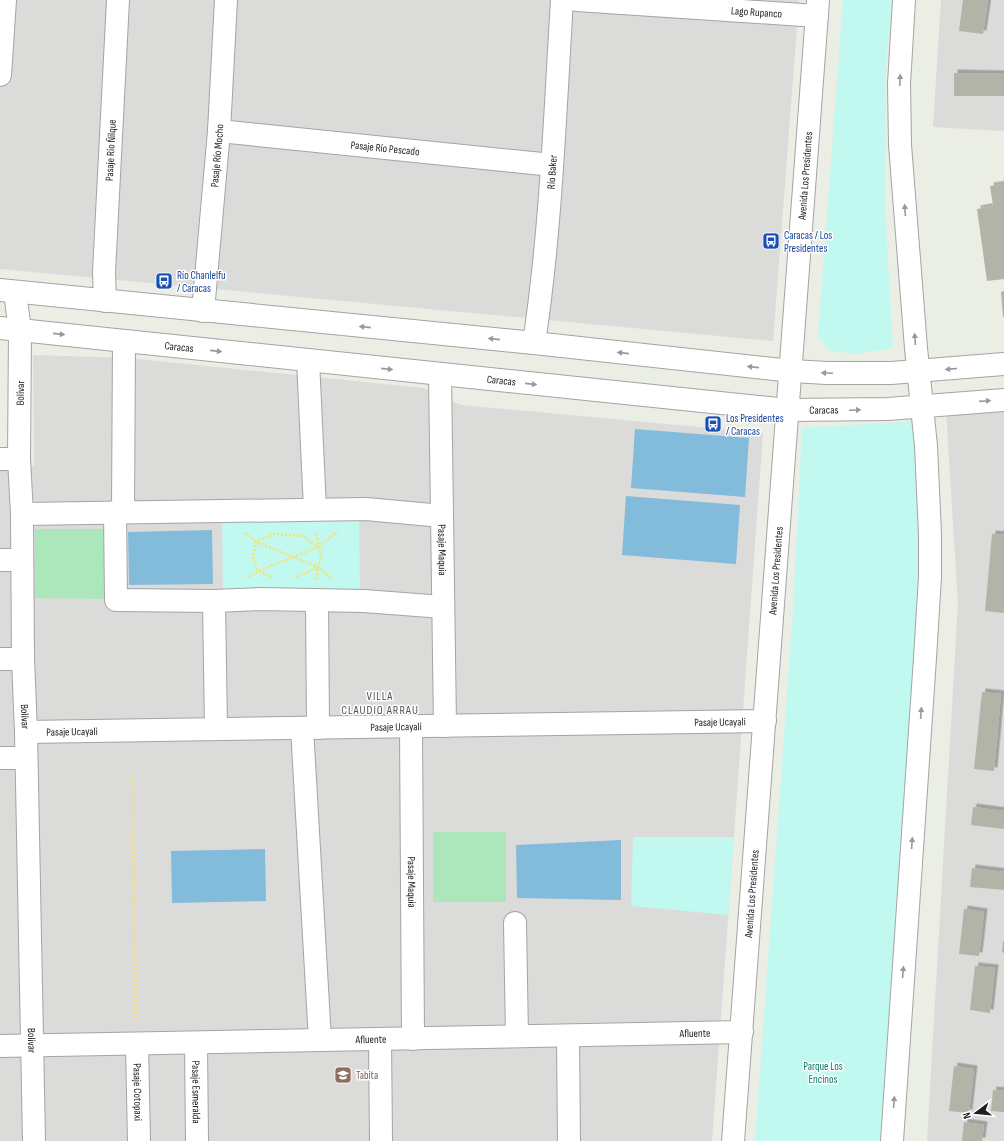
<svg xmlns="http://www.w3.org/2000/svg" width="1004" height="1141" font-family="'Sofia Sans Condensed',sans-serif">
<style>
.residential{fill:#dbdbda}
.grass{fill:#abe7bb}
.park{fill:#c1f8ef}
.pitch{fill:#83bbdb}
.building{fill:#b1b4a6;filter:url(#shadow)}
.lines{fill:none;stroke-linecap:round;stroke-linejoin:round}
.minor-casing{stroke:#a4a4a4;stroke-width:24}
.path{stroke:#f6e26d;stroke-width:2.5;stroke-dasharray:2 2;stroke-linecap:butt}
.minor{stroke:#fff;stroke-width:22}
.oneway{fill:#999}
.labels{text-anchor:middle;stroke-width:3;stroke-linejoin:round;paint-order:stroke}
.street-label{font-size:11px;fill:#1d1d1d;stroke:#fff}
.transit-label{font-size:11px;fill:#164399;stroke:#fff;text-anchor:start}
.park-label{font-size:11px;fill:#0e7867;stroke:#fff}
.education-label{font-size:11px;fill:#785e54;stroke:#fff;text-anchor:start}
.neighbourhood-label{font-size:12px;letter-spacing:1px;fill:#505050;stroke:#fff}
</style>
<defs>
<filter id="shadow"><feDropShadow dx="3.5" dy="-3.5" stdDeviation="0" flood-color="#0004"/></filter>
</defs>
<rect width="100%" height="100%" fill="#eaeee4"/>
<path class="residential" d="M0,0H799L773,341L0,269Z
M941,0H1004V131L933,127Z
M33,355L127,358L424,388L461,405L763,433L712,1141H0V467L34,466Z
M1004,390V1141H927L958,603L945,394Z"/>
<path class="grass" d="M35,529H108V599L35,598Z
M433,832H506V902H433Z"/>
<path class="park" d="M843,0H892L886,64L885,205L893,348L855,354L828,350L818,336Z
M917,421L920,569L880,1141H755L793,611L802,428Z
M359,512L360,595L223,597L222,513Z
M633,837H734L728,915L631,906Z"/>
<path class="pitch" d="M635,429L749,438L745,497L631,488Z
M626,496L740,505L736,564L622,555Z
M212,530L213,584L129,585L128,532Z
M621,840V900L517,898L516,845Z
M265,849L266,901L172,903L171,851Z"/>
<path class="building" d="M963,0H988L983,34L959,31Z
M954,73L1004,74V96H954Z
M1004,184V279L987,281L977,209L993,206L990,186Z
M1004,291V317H1003L1001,292Z
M992,534L1004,535V613L985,611Z
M982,692L1001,694L994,771L974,769Z
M973,807L1004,811V829L971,825Z
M972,868L1004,872V890L970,887Z
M964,909L984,912L979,956L959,954Z
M1003,941H1004V953L1002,952Z
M975,966L995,968L990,1013L970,1010Z
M954,1066L974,1069L969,1113L949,1111Z
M993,1090L1004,1091V1112L991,1111Z
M964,1122L984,1125L982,1141H962Z"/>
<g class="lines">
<g class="minor-casing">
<g id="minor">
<path id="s1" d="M577,0L817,16"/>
<path d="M0,75L5,0"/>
<path id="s2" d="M219,131L552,165"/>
<path d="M0,290L534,343L792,371L827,373H891L1004,364"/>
<path id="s3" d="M15,293L20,330L19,459L22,514L23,659L26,732L34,1141"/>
<path id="s4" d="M105,301L104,272L118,0"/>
<path id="s5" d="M203,311L219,131L226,0"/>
<path id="s6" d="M0,328L788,410L888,409L1004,400"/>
<path id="s7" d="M534,343C551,230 555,114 562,0"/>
<path d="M308,360L315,509"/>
<path id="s8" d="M440,374L445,726"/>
<path d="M0,459H19"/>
<path d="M115,512L116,600L214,601L261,599L364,601L443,607"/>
<path d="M123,512L124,341"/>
<path d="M22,514L366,509L442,516"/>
<path d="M0,560H22"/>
<path d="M317,600L318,728"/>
<path d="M214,601L216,729"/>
<path d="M0,659H23"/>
<path id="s9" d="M411,726L413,1039"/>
<path d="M302,728L320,1040"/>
<path id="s10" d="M26,732L765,721"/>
<path d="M0,758H26"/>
<path d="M515,923L517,1036"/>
<path d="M568,1036L569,1141"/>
<path d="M380,1039L381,1141"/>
<path id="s11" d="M196,1043L197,1141"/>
<path id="s12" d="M137,1044L139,1141"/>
<path id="s13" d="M0,1046L742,1032"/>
<path id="s14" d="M733,1141L818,0"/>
<path d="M892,1141L925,658L930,577V535L926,446L916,348L900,145L899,84L904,0"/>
</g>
</g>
<path class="path" d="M245,533L256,542L318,567L332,578
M249,577L258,571L318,547L338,531
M272,577L258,571L253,557L256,542L274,534L303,536L318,547
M296,577L318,567L321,558L316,531
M317,579L318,568
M132,775L136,1023"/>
<use href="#minor" class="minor"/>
</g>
<defs><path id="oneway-solid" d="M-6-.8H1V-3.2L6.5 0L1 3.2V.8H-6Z"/></defs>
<g class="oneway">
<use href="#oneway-solid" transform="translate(900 80) rotate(-88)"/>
<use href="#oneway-solid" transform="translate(905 210) rotate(-94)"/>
<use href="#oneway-solid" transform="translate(365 327) rotate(-174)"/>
<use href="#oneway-solid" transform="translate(59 334) rotate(6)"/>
<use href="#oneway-solid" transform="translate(494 339) rotate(-174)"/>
<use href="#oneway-solid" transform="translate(915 339) rotate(-94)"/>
<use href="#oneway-solid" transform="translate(216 351) rotate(6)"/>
<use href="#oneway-solid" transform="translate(623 353) rotate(-174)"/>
<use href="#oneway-solid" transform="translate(753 367) rotate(-174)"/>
<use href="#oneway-solid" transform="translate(387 369) rotate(6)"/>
<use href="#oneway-solid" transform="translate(951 369) rotate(175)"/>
<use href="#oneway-solid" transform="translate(827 373) rotate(-178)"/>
<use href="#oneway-solid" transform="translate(531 384) rotate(6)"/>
<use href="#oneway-solid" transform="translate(985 401) rotate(-4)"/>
<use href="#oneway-solid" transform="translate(855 410) rotate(-2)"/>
<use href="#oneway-solid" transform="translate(921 713) rotate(-86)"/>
<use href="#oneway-solid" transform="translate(912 843) rotate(-86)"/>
<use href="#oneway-solid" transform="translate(903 972) rotate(-86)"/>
<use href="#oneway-solid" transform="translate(894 1102) rotate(-86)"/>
</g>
<defs>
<g id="bus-square" transform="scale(0.9)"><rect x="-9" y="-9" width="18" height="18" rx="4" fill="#1a4fb4" stroke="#fff"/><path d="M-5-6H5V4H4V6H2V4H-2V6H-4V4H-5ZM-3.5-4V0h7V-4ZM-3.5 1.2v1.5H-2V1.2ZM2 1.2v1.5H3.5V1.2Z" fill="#fff"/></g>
<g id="school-square" transform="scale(0.9)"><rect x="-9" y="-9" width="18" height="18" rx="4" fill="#8d6e63" stroke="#fff"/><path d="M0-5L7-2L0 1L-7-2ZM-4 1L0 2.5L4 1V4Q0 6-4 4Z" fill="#fff"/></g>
</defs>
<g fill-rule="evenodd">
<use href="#bus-square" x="771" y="241"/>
<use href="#bus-square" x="164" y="281"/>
<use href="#bus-square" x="713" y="424"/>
<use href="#school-square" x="343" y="1075"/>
</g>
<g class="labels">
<g class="street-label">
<text dy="4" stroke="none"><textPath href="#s1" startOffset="180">Lago Rupanco</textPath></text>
<text dy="4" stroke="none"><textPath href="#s2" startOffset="167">Pasaje Río Pescado</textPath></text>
<text dy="4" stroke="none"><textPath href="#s4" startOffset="151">Pasaje Río Ñilque</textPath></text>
<text dy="4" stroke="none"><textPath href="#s5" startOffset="156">Pasaje Río Mocho</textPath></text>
<text dy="4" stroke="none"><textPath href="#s7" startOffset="172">Río Baker</textPath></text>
<text dy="4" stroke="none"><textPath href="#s14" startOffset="968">Avenida Los Presidentes</textPath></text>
<text dy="4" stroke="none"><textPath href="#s6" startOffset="180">Caracas</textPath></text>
<text dy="4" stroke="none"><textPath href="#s6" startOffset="504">Caracas</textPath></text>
<text transform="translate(20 393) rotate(-89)" y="4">Bolívar</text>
<text dy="4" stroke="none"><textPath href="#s6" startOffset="828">Caracas</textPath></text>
<text dy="4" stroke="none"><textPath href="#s8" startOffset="176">Pasaje Maquia</textPath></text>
<text dy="4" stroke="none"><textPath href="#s14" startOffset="572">Avenida Los Presidentes</textPath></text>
<text dy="4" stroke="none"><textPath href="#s3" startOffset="424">Bolívar</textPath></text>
<text dy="4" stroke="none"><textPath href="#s10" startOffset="694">Pasaje Ucayali</textPath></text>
<text dy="4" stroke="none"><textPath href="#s10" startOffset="370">Pasaje Ucayali</textPath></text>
<text dy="4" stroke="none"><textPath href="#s10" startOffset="46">Pasaje Ucayali</textPath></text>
<text dy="4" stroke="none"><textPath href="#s9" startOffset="156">Pasaje Maquia</textPath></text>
<text dy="4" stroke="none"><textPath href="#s14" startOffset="248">Avenida Los Presidentes</textPath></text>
<text dy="4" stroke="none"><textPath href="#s13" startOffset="695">Afluente</textPath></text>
<text dy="4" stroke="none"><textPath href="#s13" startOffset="371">Afluente</textPath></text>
<text dy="4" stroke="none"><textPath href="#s3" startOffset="748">Bolívar</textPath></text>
<text dy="4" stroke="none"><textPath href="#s12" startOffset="48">Pasaje Cotopaxi</textPath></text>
<text dy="4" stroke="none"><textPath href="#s11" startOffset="49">Pasaje Esmeralda</textPath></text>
</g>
<g class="transit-label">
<text x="784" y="239">Caracas / Los<tspan x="784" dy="13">Presidentes</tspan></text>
<text x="177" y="279">Río Chanlelfu<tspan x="177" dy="13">/ Caracas</tspan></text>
<text x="726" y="422">Los Presidentes<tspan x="726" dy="13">/ Caracas</tspan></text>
</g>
<g class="park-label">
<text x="823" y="1070">Parque Los<tspan x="823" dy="13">Encinos</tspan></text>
</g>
<g class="education-label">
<text x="356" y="1079">Tabita</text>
</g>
<g class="neighbourhood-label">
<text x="380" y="700">VILLA<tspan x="380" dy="14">CLAUDIO ARRAU</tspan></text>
</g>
</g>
<g transform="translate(976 1113) rotate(254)" stroke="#ffffff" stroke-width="3" paint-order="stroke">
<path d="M0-3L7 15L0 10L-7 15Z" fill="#1d1d1d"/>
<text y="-6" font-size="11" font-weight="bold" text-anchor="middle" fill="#1d1d1d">N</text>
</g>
</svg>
